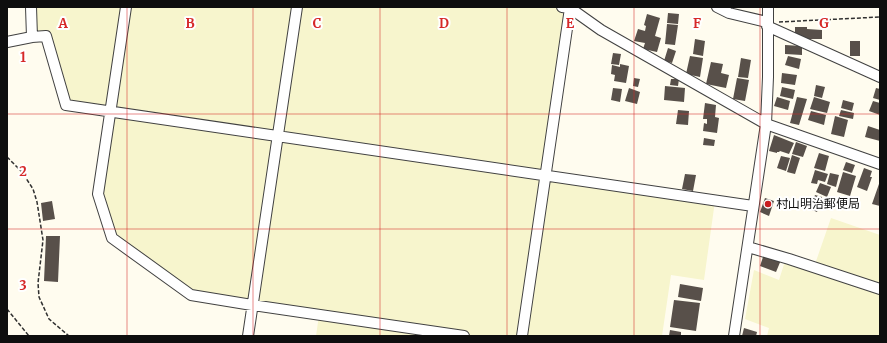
<svg xmlns="http://www.w3.org/2000/svg" width="887" height="343" font-family="Merriweather,'Noto Sans JP',serif">
<style>
.farmland{fill:#f7f5cd}
.building{fill:#58504a}
.lines{fill:none;stroke-linecap:round;stroke-linejoin:round}
.minor-casing{stroke:#414141;stroke-width:12}
.path{stroke:#303030;stroke-width:1.5;stroke-dasharray:4 2;stroke-linecap:butt}
.minor{stroke:#fff;stroke-width:10}
.grid{fill:none;stroke:#d62828;stroke-width:1;stroke-opacity:0.55}
.poi-dot{fill:#c81c1f;stroke:#fff;stroke-width:1.5}
.labels{text-anchor:middle;stroke-width:4;stroke-linejoin:round;paint-order:stroke}
.poi-label{font-size:12px;fill:#0e0e0e;stroke:#fff;text-anchor:start}
.grid-label{font-size:13px;text-anchor:middle;font-weight:bold;fill:#d62828;stroke:#fff;stroke-width:4;stroke-linejoin:round;paint-order:stroke}
</style>
<rect width="100%" height="100%" fill="#fffcef"/>
<path class="farmland" d="M31,7H562L570,8L546,176L715,201L704,280L671,275L662,336H316L319,315L191,295L112,238L98,194L110,112L66,105L46,36L32,37Z
M831,218L880,235V336H767L769,328L745,319L754,270L779,280L786,258L814,267Z"/>
<path class="building" d="M668,13L679,14L678,24L667,23Z
M647,14L660,18L655,36L661,38L657,52L643,49L645,43L634,41L638,29L645,31L646,26L644,25Z
M667,24L678,25L675,45L665,44Z
M795,27H807V29L822,30V39H804V36H795Z
M695,39L705,41L703,56L693,54Z
M850,41H860V56H850Z
M785,45L802,46V55L785,54Z
M668,48L676,51L672,63L664,61Z
M613,53L621,54L619,65L611,64Z
M690,56L703,58L700,77L686,74Z
M788,56L801,59L799,69L785,65Z
M741,58L751,60L748,78L738,77Z
M711,62L723,64L721,73L729,75L726,88L706,84Z
M620,64L629,66L626,83L614,81L615,75L611,74L612,65L620,67Z
M782,73L797,75L795,85L781,83Z
M634,78L640,79L638,87L633,86Z
M737,78L749,80L745,101L733,99Z
M671,79H679L678,86L670,85Z
M816,85L825,87L822,98L814,96Z
M665,86L685,88L684,102L664,100Z
M782,87L795,90L793,99L780,96Z
M613,88L622,89L620,102L611,100Z
M629,88L640,92L637,104L625,101Z
M876,88L880,89V100L873,98Z
M777,97L790,101L788,110L774,106Z
M797,97L807,99L799,125L790,123Z
M814,97L830,102L827,113L810,109Z
M843,100L854,103L852,111L841,108Z
M873,101L880,103V115L869,111Z
M705,103L716,105L715,117L719,118L717,133L703,131L704,123L707,124V119H703Z
M678,110L689,111L688,125L676,124Z
M841,110L854,113L853,119L839,116Z
M811,111L826,115L824,125L808,120Z
M835,116L848,120L844,137L831,134Z
M868,126L880,130V141L865,137Z
M774,135L794,143L789,154L780,151L779,152H777V153L769,151Z
M704,138L715,140L714,146L703,145Z
M796,142L807,146L803,157L792,154Z
M819,153L829,156L825,171L814,168Z
M792,155L800,158L795,174L787,172Z
M781,156L790,158L786,171L777,168Z
M846,162L855,165L852,173L843,170Z
M864,168L872,171L870,177H872L867,191L857,187Z
M815,170L828,174L825,182L818,180L817,184L811,183Z
M843,172L856,176L850,196L837,192Z
M830,173L839,175L836,187L827,184Z
M685,174L696,175L693,191L682,189Z
M880,181V206L872,204Z
M820,183L831,187L827,197L816,192Z
M815,195L822,197L817,212L810,209Z
M765,198L774,201L769,216L760,212Z
M52,201L55,219L43,221L41,203Z
M46,236H60L58,282L44,281Z
M764,254L781,260L776,272L760,266Z
M680,284L703,288L701,301L678,297Z
M674,300L700,303L696,331L670,327Z
M744,328L757,332L756,336H742Z
M670,330L681,332V336H669Z"/>
<g class="lines">
<g class="minor-casing">
<path id="minor" d="M31,7L32,37L46,36L66,105L753,206
M126,7L98,194L112,238L191,295L252,305L464,336
M562,7L570,8L601,30L766,124L880,164
M717,7L729,13L767,22V26L880,77
M7,42L32,37
M748,247L789,259L880,289
M248,336L297,7
M522,336L570,8
M734,336L766,124L768,77V7"/>
</g>
<path class="path" d="M779,22L880,17
M7,157L22,172L33,189L37,202L43,240L38,283L39,297L49,319L69,336
M7,309L29,336"/>
<use href="#minor" class="minor"/>
</g>
<path class="grid" d="M127,7V336M253,7V336M380,7V336M507,7V336M634,7V336M760,7V336M7,114H880M7,229H880"/>
<circle class="poi-dot" cx="768" cy="204" r="4"/>
<g class="labels">
<g class="poi-label">
<text x="776" y="208">村山明治郵便局</text>
</g>
</g>
<g class="grid-label">
<text x="63" y="28">A</text>
<text x="190" y="28">B</text>
<text x="317" y="28">C</text>
<text x="444" y="28">D</text>
<text x="570" y="28">E</text>
<text x="697" y="28">F</text>
<text x="824" y="28">G</text>
<text x="23" y="62">1</text>
<text x="23" y="176">2</text>
<text x="23" y="290">3</text>
</g>
<rect width="887" height="343" fill="none" stroke="#0e0e0e" stroke-width="16"/>
</svg>
